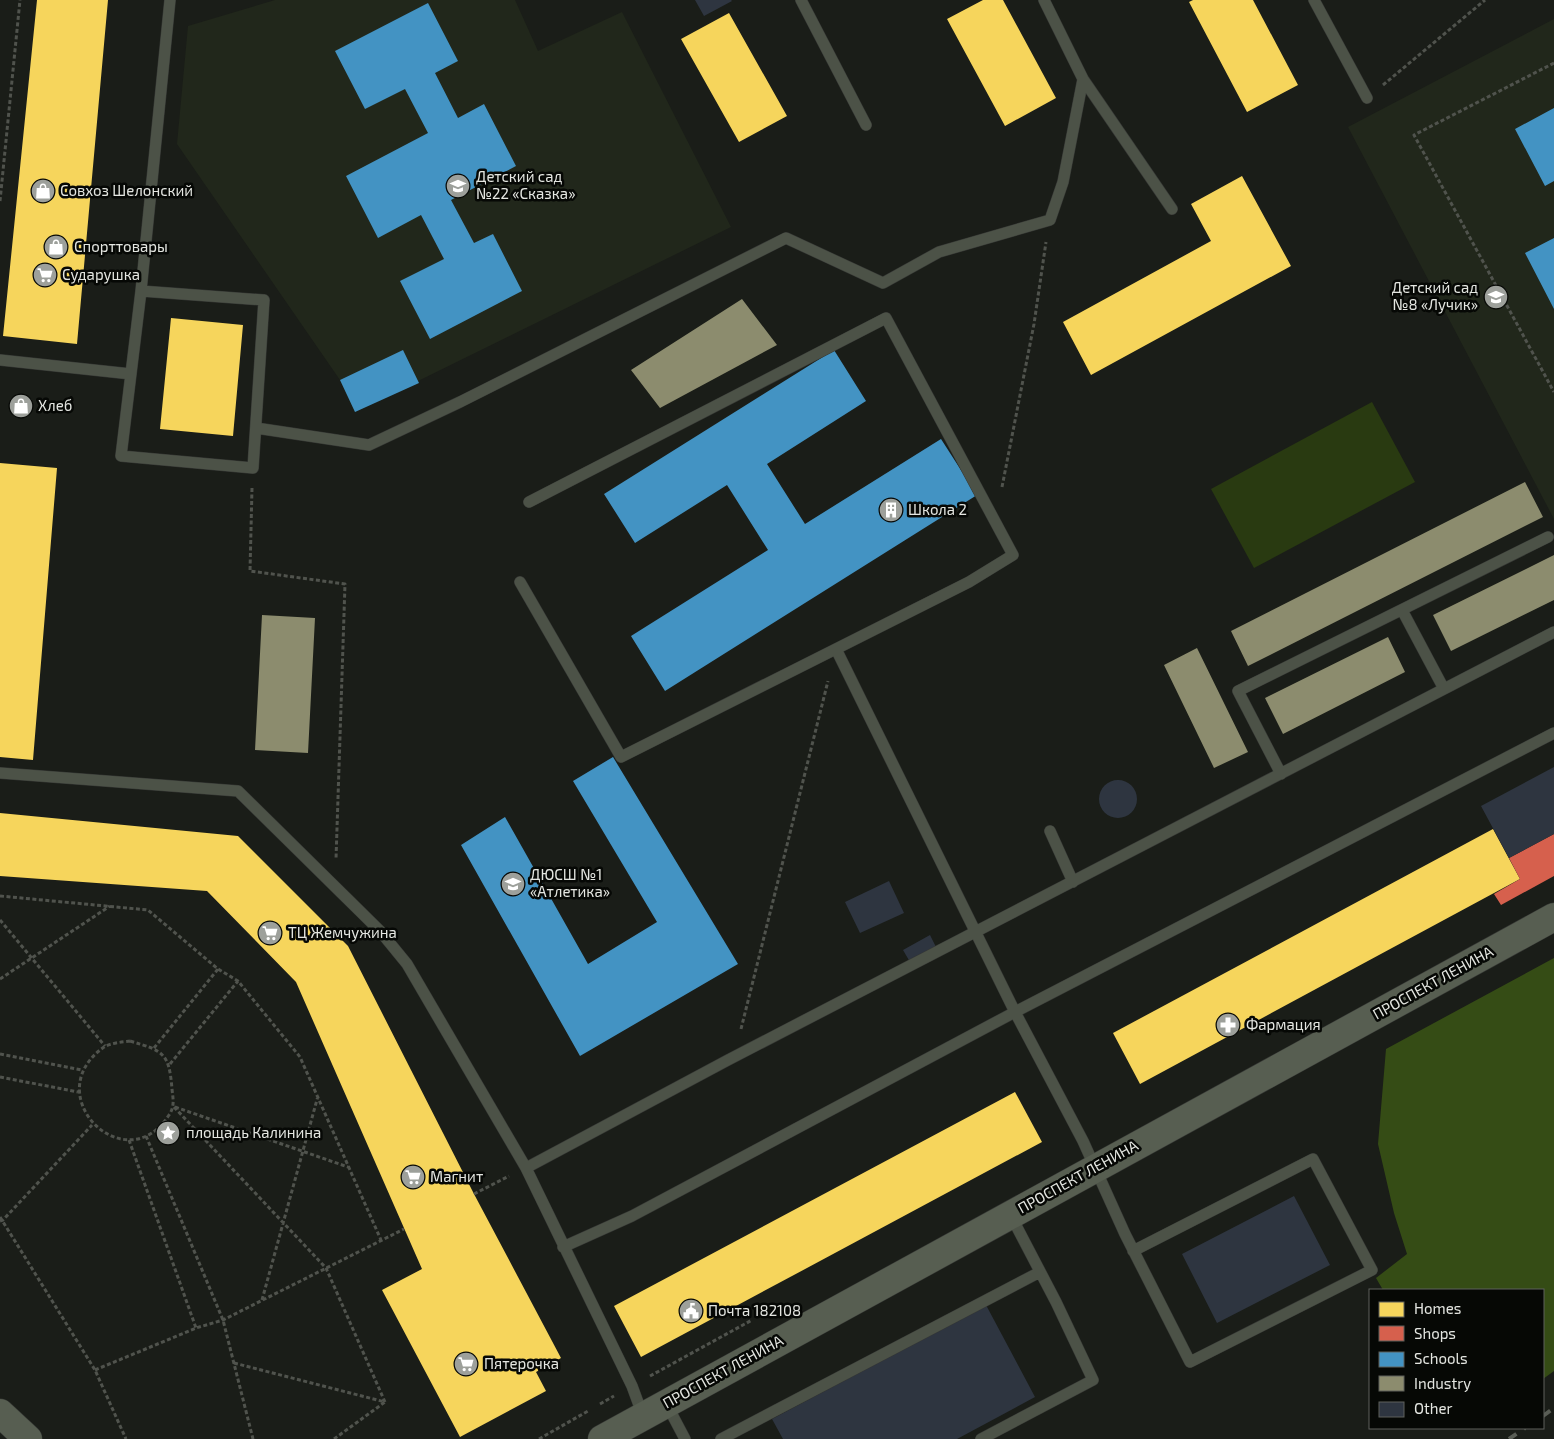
<svg xmlns="http://www.w3.org/2000/svg" width="1554" height="1439" font-family="'Exo 2',sans-serif">
<style>
.built{fill:#21271b}
.green{fill:#293a11}
.forest{fill:#354c15}
.homes{fill:#f6d55c}
.shops{fill:#d6604d}
.schools{fill:#4393c3}
.industry{fill:#8c8c6e}
.building{fill:#2e3540}
.lines{fill:none;stroke-linecap:round;stroke-linejoin:round}
.service-casing{stroke:#363835;stroke-width:12}
.secondary-casing{stroke:#363835;stroke-width:29}
.path{stroke:#50534d;stroke-width:3;stroke-dasharray:4 2.5;stroke-linecap:butt}
.service{stroke:#4c5247;stroke-width:11}
.secondary{stroke:#575e51;stroke-width:28}
.rail{stroke:#595d55;stroke-width:4;stroke-dasharray:9 9;stroke-linecap:butt}
.labels{text-anchor:middle;stroke-width:5;stroke-linejoin:round;paint-order:stroke}
.poi-label{font-size:15px;fill:#e4e6e1;stroke:#060805;text-anchor:start}
.street-label{font-size:15px;fill:#e4e6e1;stroke:#060805}
</style>
<rect width="100%" height="100%" fill="#1a1d18"/>
<path class="built" d="M275,0H515L538,51L622,12L731,227L355,412L340,380L177,144L188,26Z
M1554,19V519L1348,127Z"/>
<path class="green" d="M1372,402L1415,482L1254,568L1211,489Z"/>
<path class="forest" d="M1554,958V1371L1543,1379V1290H1383L1376,1278L1407,1254L1394,1213L1378,1144L1386,1049Z"/>
<path class="homes" d="M37,0H108L77,344L3,336Z
M983,0H1003L1056,98L1005,126L947,19Z
M1193,0H1253L1298,85L1247,112L1189,2Z
M729,13L787,116L739,142L681,39Z
M1242,176L1291,266L1091,375L1063,322L1211,241L1191,204Z
M171,318L243,325L233,436L160,429Z
M0,463L57,468L33,760L0,757Z
M0,813L238,836L348,946L474,1194L561,1358L536,1372L546,1391L460,1437L382,1290L422,1269L296,982L207,891L0,876Z
M1493,829L1520,879L1140,1084L1113,1033Z
M1015,1092L1042,1142L641,1357L614,1306Z"/>
<path class="shops" d="M1554,834V876L1501,905L1494,894L1520,879L1509,858Z"/>
<path class="schools" d="M428,3L458,61L435,73L458,118L484,104L516,166L451,200L474,243L493,234L522,291L430,339L400,281L444,259L421,215L378,238L346,176L428,133L405,89L365,109L335,51Z
M1554,108V181L1545,186L1515,129Z
M1554,238V309L1525,253Z
M403,350L419,383L355,412L340,380Z
M834,350L866,401L767,464L805,524L941,439L977,495L665,691L631,636L768,550L727,485L635,543L604,494Z
M613,757L738,964L580,1056L461,845L505,817L588,964L657,922L573,781Z"/>
<path class="industry" d="M742,299L777,345L660,408L631,370Z
M1525,482L1543,517L1248,666L1231,631Z
M1554,555V600L1451,651L1433,615Z
M262,615L315,618L308,753L255,750Z
M1388,637L1405,672L1283,734L1265,698Z
M1197,648L1248,752L1214,768L1164,665Z"/>
<path class="building" d="M695,0H731L732,1L704,16Z
M1554,767V834L1509,858L1481,806Z
M1099 799a19 19 0 1 1 38 0a19 19 0 1 1-38 0Z
M889,881L904,913L860,933L845,902Z
M930,935L936,947L910,962L903,950Z
M1294,1196L1330,1265L1217,1323L1182,1254Z
M986,1305L1035,1397L957,1439H783L772,1419Z"/>
<g class="lines">
<g class="service-casing">
<path id="service" d="M801,0L866,125
M1044,0L1083,79L1172,209
M1314,0L1367,98
M141,291L264,300L253,468L121,456L141,291L170,0
M0,360L131,374
M256,428L369,445L460,402L786,238L883,283L939,252L1050,220L1063,182L1083,79
M520,582L621,757L969,582L1013,555L886,318L529,502
M1402,610L1444,689
M836,649L1015,1012L1083,1141L1125,1234L1190,1362L1372,1270L1313,1159L1133,1251
M0,773L238,791L380,931L407,964L526,1168L632,1386L643,1416
M1281,774L1238,691L1548,537
M1050,831L1073,882
M526,1168L728,1060L1554,632
M563,1247L632,1216L1015,1012L1554,733
M666,1403L685,1439
M721,1439L1040,1272
M981,1439L1093,1380L1056,1302L1010,1214"/>
</g>
<g class="secondary-casing">
<path id="secondary" d="M0,1413L28,1439
M602,1439L1554,917"/>
</g>
<path class="path" d="M1554,63L1414,135L1554,392
M1383,85L1485,0
M0,201L20,0
M1002,487L1034,324L1046,242
M252,488L250,571L345,584L336,859
M0,896L148,910L218,969L238,981L300,1057L381,1240
M0,920L105,1046
M0,979L110,906
M741,1029L828,681
M130,1041C164,1051 169,1053 172,1089C173,1099 175,1106 169,1115C126,1183 36,1095 104,1047C110,1043 123,1042 130,1041Z
M154,1048L218,969
M0,1054L82,1070
M170,1064L238,981
M0,1077L78,1092
M174,1107L326,1268L385,1402
M175,1107L348,1167
M146,1136L223,1320L253,1439
M129,1140L196,1328
M474,1194L509,1176
M0,1217L95,1370L126,1439
M0,1221L3,1220L92,1125
M262,1300L318,1096
M234,1363L385,1402
M95,1370L196,1328L223,1320L404,1229
M650,1376L752,1320
M600,1404L614,1396
M334,1439L385,1402
M539,1439L588,1411"/>
<use href="#service" class="service"/>
<use href="#secondary" class="secondary"/>
<path class="rail" d="M1543,1416L1554,1408
M1509,1439L1525,1428"/>
</g>
<defs>
<g id="school-disc" transform="scale(1.25)"><circle r="9.5" fill="#9da09b" stroke="#060805"/><path d="M0-5L7-2L0 1L-7-2ZM-4 1L0 2.5L4 1V4Q0 6-4 4Z" fill="#fff"/></g>
<g id="shop-disc" transform="scale(1.25)"><circle r="9.5" fill="#9da09b" stroke="#060805"/><path d="M-5-2.5h2.3a2.7 3.5 0 0 1 5.4 0H5L5.5 6h-11ZM-1.5-2.5h3a1.5 2.3 0 0 0-3 0Z" fill="#fff"/></g>
<g id="supermarket-disc" transform="scale(1.25)"><circle r="9.5" fill="#9da09b" stroke="#060805"/><path d="M-6-5.5h2.5l.6 2H6L4.5 2H-2.5L-4.4-4H-6ZM-1.5 3.2a1.3 1.3 0 1 0 .1 0ZM3 3.2a1.3 1.3 0 1 0 .1 0Z" fill="#fff"/></g>
<g id="building-disc" transform="scale(1.25)"><circle r="9.5" fill="#9da09b" stroke="#060805"/><path d="M-4-6H4V6H1V3H-1V6H-4ZM-2.5-4.3h1.7v1.8h-1.7ZM.8-4.3h1.7v1.8H.8ZM-2.5-1h1.7V.8h-1.7ZM.8-1h1.7V.8H.8Z" fill="#fff"/></g>
<g id="pharmacy-disc" transform="scale(1.25)"><circle r="9.5" fill="#9da09b" stroke="#060805"/><path d="M-2-6h4v4h4v4h-4v4h-4v-4h-4v-4h4Z" fill="#fff"/></g>
<g id="sight-disc" transform="scale(1.25)"><circle r="9.5" fill="#9da09b" stroke="#060805"/><path d="M0-6L1.8-2.2L6-1.7L2.9 1.2L3.7 5.4L0 3.3L-3.7 5.4L-2.9 1.2L-6-1.7L-1.8-2.2Z" fill="#fff"/></g>
<g id="civic-disc" transform="scale(1.25)"><circle r="9.5" fill="#9da09b" stroke="#060805"/><path d="M-.6-6.5H3V-4.5H.6V-3L4-1V1h2V6H-6V1h2V-1L-.6-3ZM-1.2 2.5V6h2.4V2.5Z" fill="#fff"/></g>
</defs>
<g fill-rule="evenodd">
<use href="#school-disc" x="458" y="186"/>
<use href="#shop-disc" x="43" y="191"/>
<use href="#shop-disc" x="56" y="247"/>
<use href="#supermarket-disc" x="45" y="275"/>
<use href="#school-disc" x="1496" y="297"/>
<use href="#shop-disc" x="21" y="406"/>
<use href="#building-disc" x="891" y="510"/>
<use href="#school-disc" x="513" y="884"/>
<use href="#supermarket-disc" x="270" y="933"/>
<use href="#pharmacy-disc" x="1228" y="1025"/>
<use href="#sight-disc" x="168" y="1133"/>
<use href="#supermarket-disc" x="413" y="1177"/>
<use href="#civic-disc" x="691" y="1311"/>
<use href="#supermarket-disc" x="466" y="1364"/>
</g>
<g class="labels">
<g class="poi-label">
<text x="476" y="182">Детский сад<tspan x="476" dy="17">№22 «Сказка»</tspan></text>
<text x="60" y="196">Совхоз Шелонский</text>
<text x="74" y="252">Спорттовары</text>
<text x="62" y="280">Сударушка</text>
<text x="1478" y="293" text-anchor="end">Детский сад<tspan x="1478" dy="17">№8 «Лучик»</tspan></text>
<text x="38" y="411">Хлеб</text>
<text x="908" y="515">Школа 2</text>
<text x="530" y="880">ДЮСШ №1<tspan x="530" dy="17">«Атлетика»</tspan></text>
<text x="288" y="938">ТЦ Жемчужина</text>
<text x="1246" y="1030">Фармация</text>
<text x="186" y="1138">площадь Калинина</text>
<text x="430" y="1182">Магнит</text>
<text x="708" y="1316">Почта 182108</text>
<text x="484" y="1369">Пятерочка</text>
</g>
<g class="street-label">
<text transform="translate(1433 983) rotate(-29)" y="5">ПРОСПЕКТ ЛЕНИНА</text>
<text transform="translate(1078 1177) rotate(-29)" y="5">ПРОСПЕКТ ЛЕНИНА</text>
<text transform="translate(723 1372) rotate(-29)" y="5">ПРОСПЕКТ ЛЕНИНА</text>
</g>
</g>
<rect x="1369" y="1289" width="175" height="140" fill="#060805" stroke="#5f615d"/>
<rect x="1379" y="1302" width="25" height="15" fill="#f6d55c" stroke="#5f615d"/>
<text x="1414" y="1314" font-size="15" fill="#e4e6e1">Homes</text>
<rect x="1379" y="1326" width="25" height="15" fill="#d6604d" stroke="#5f615d"/>
<text x="1414" y="1339" font-size="15" fill="#e4e6e1">Shops</text>
<rect x="1379" y="1352" width="25" height="15" fill="#4393c3" stroke="#5f615d"/>
<text x="1414" y="1364" font-size="15" fill="#e4e6e1">Schools</text>
<rect x="1379" y="1376" width="25" height="15" fill="#8c8c6e" stroke="#5f615d"/>
<text x="1414" y="1389" font-size="15" fill="#e4e6e1">Industry</text>
<rect x="1379" y="1402" width="25" height="15" fill="#2e3540" stroke="#5f615d"/>
<text x="1414" y="1414" font-size="15" fill="#e4e6e1">Other</text>
</svg>
